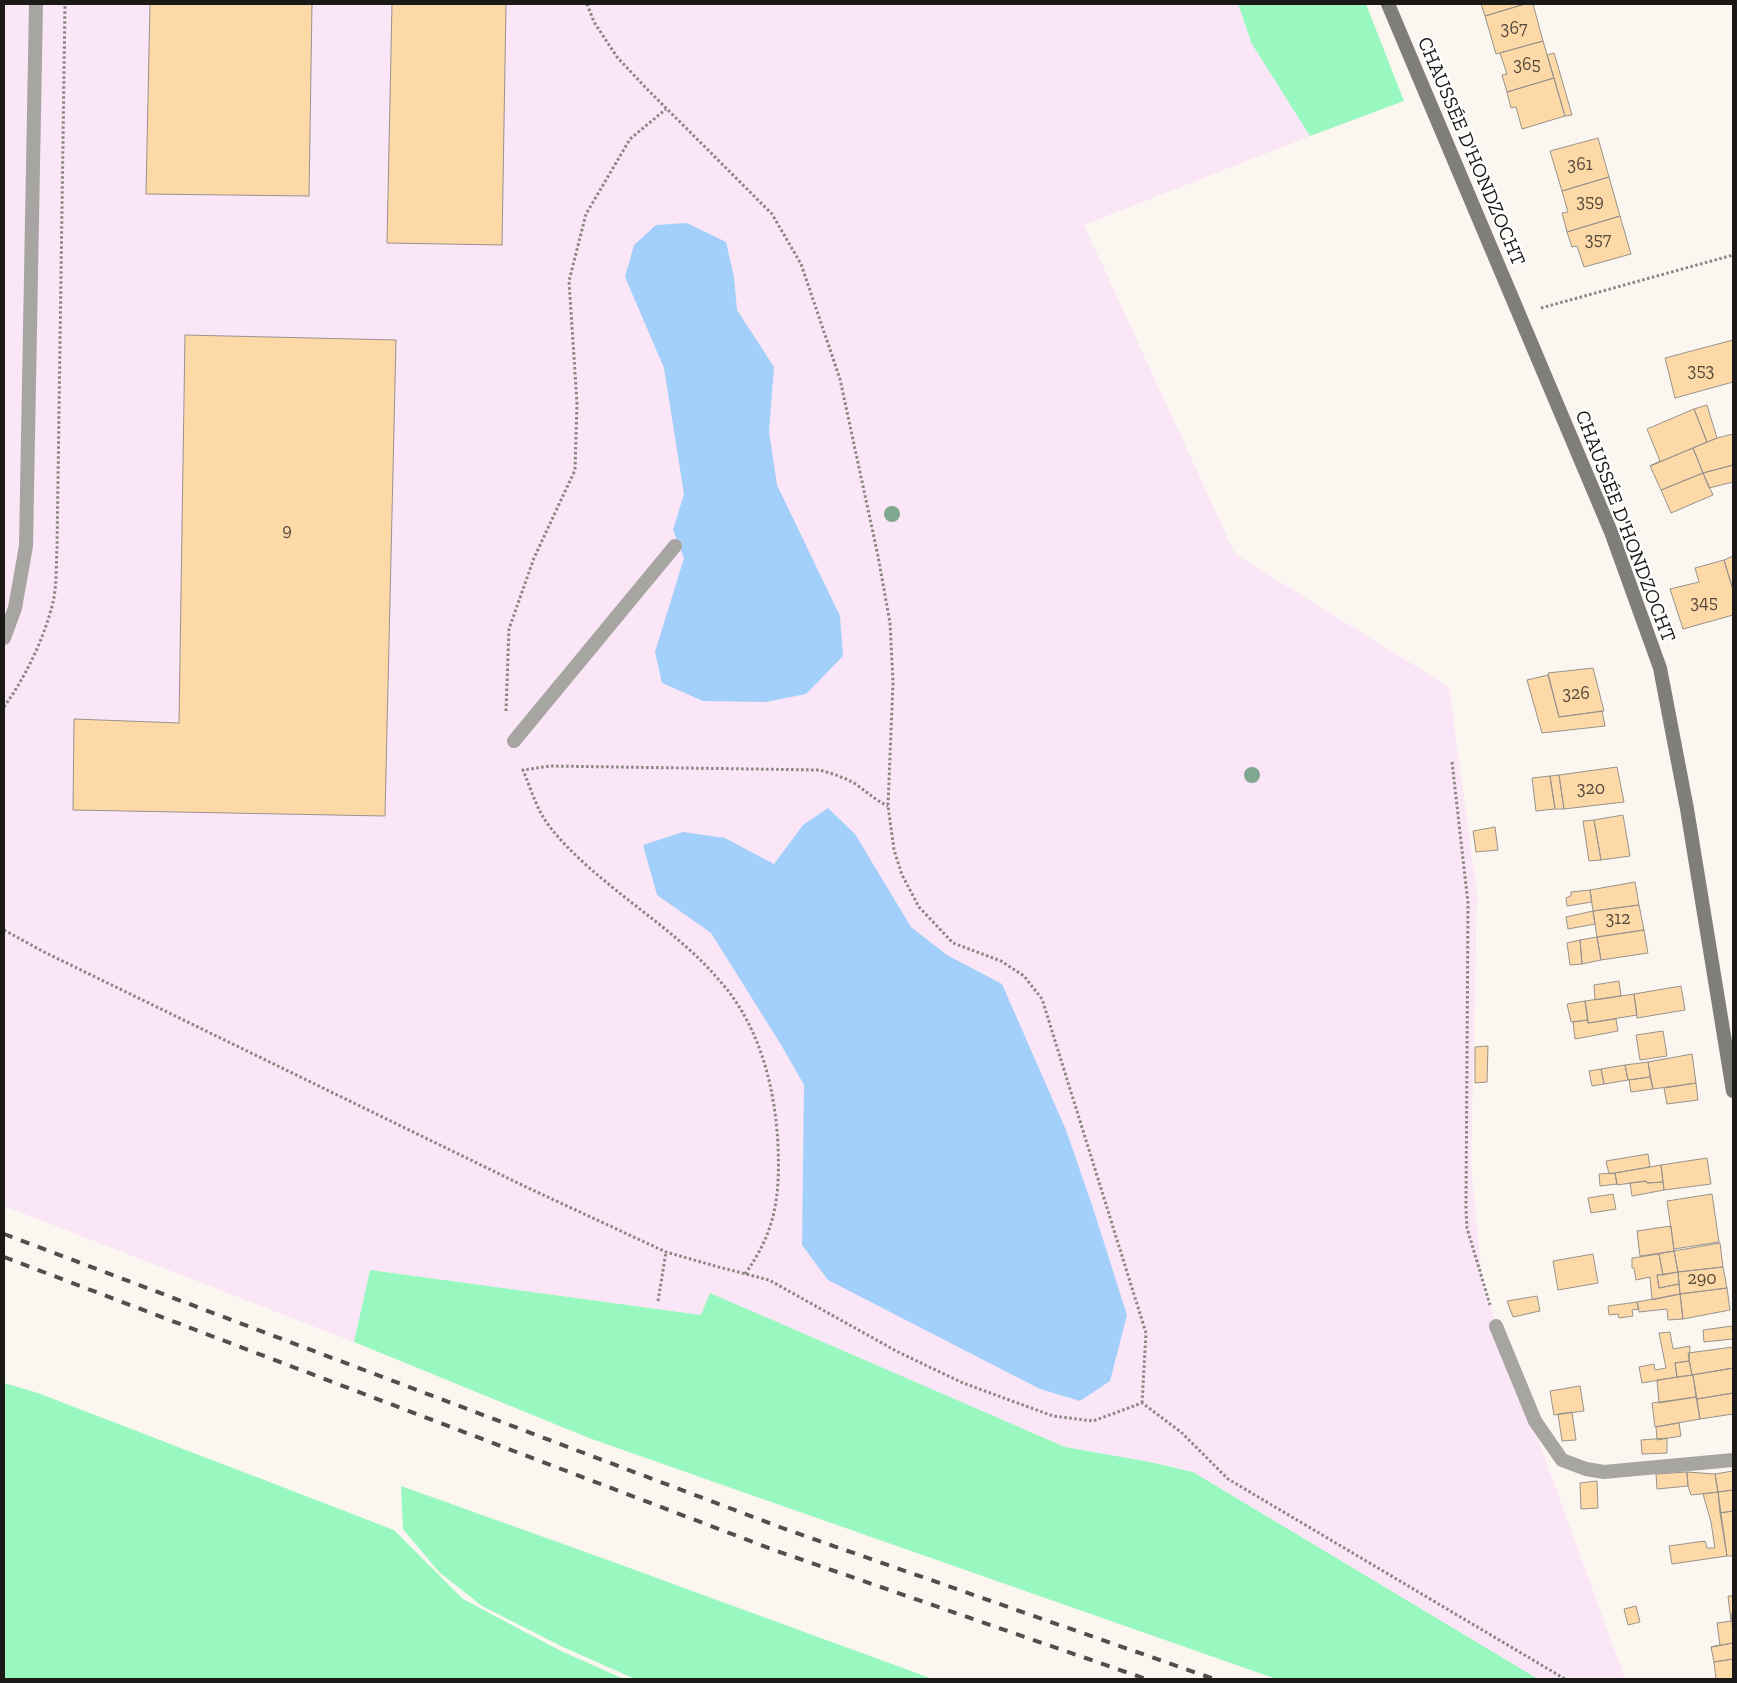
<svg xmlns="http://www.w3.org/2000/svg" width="1737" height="1683" font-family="'Zilla Slab',serif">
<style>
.industrial{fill:#fae6f6}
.green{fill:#99f7c0}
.water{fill:#a3d0fa}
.building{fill:#fed9a8;stroke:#98938d}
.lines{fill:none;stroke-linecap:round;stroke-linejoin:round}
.path{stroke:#8a8682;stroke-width:3;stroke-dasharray:2.5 2.5;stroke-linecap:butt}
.service{stroke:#a7a5a2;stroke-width:14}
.minor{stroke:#a7a5a2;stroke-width:14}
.secondary{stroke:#807e7a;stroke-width:14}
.rail{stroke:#514e4b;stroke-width:4;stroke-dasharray:9 9;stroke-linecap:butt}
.tree{fill:#7fa68f}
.labels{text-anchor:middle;stroke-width:4.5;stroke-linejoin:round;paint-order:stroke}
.number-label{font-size:18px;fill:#54493b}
.street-label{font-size:20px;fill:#1b1917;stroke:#fff}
</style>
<rect width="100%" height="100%" fill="#fbf6f0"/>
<path class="industrial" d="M4,4H1238L1252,44L1310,136L1084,225L1235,554L1449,687L1477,894L1471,1165L1483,1287L1625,1679H1538L1193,1472L1150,1462L1065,1447L710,1294L701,1315L370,1270L354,1342L4,1206Z"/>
<path class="green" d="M1238,4H1366L1404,101L1310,136L1252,44Z
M370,1270L701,1315L710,1293L1065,1447L1150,1462L1193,1472L1538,1679H1276L589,1438L354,1342Z
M4,1383L38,1393L394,1530L463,1599L561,1651L624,1679H4Z
M401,1486L605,1559L933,1679H635L563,1647L482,1606L439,1572L403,1529Z"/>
<path class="water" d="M687,223L726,242L734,277L737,310L774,367L769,431L777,485L840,616L843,656L806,694L766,702L703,701L662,683L655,652L684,558L673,530L684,494L664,368L625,277L634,245L656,225Z
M828,808L855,834L911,927L947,955L1002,984L1066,1130L1093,1208L1127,1315L1110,1381L1080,1401L1040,1389L828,1280L802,1245L804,1085L780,1043L711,933L657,895L643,845L683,832L725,838L774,864L803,825Z"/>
<path class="building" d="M150,4H312L309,196L146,194Z
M392,4H506L502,245L387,243Z
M1481,4H1525L1485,16Z
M1525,4H1533L1543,41L1496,54L1485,16Z
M1543,41L1554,78L1507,92L1502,75L1507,74L1500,53Z
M1554,53L1555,56L1572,115L1565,116L1547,55Z
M1554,78L1565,116L1522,129L1516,107L1511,108L1507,92Z
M1598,138L1609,177L1562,191L1550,151Z
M1609,177L1620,216L1567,232L1562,213L1568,212L1562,191Z
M1620,216L1631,254L1584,267L1577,246L1572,247L1567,232Z
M185,335L396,340L385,816L73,810L74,719L179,723Z
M1733,340V382L1675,398L1665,358Z
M1707,405L1717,438L1707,442L1694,409Z
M1694,409L1707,442L1650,466L1660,461L1647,429Z
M1733,434V465L1703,473L1693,448L1717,438Z
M1693,448L1703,473L1661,490L1650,466Z
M1733,465V482L1709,488L1703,473Z
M1703,473L1713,495L1671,513L1661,490Z
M1733,556V590L1724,560Z
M1724,560L1733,590V615L1683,629L1670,589L1699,582L1695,568Z
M1593,668L1604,711L1559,717L1548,673Z
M1548,675L1559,717L1602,711L1605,726L1542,733L1527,680Z
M1617,767L1624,802L1564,809L1559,775Z
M1559,775L1564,809H1555L1550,776Z
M1550,776L1555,809L1536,811L1532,778Z
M1623,815L1630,856L1601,860L1594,820Z
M1594,820L1601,860L1589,861L1583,821Z
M1495,827L1498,850L1476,852L1473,831Z
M1635,882L1639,905L1593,911L1590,890Z
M1590,890L1592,902L1567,906L1566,898L1571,896V892Z
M1639,905L1644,930L1597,937L1593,911Z
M1593,911L1595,924L1568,929L1566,917Z
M1644,930L1648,953L1601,960L1597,937Z
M1597,937L1601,960L1582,964L1580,940Z
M1580,940L1582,964L1570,965L1567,943Z
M1619,981L1621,996L1595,1000L1594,985Z
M1681,986L1685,1010L1637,1018L1634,994Z
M1634,994L1637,1015L1588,1023L1585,1001Z
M1585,1001L1588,1020L1571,1022L1567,1004Z
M1616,1019L1618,1031L1575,1039L1573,1022L1588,1020V1023Z
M1663,1031L1667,1056L1640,1060L1636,1035Z
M1488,1046L1487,1082L1475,1083V1047Z
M1692,1054L1696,1083L1653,1089L1648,1062Z
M1648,1062L1650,1077L1628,1080L1625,1065Z
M1625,1065L1628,1080L1604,1084L1601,1069Z
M1601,1069L1604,1084L1592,1086L1589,1071Z
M1650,1077L1653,1089L1631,1092L1629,1080Z
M1696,1083L1698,1100L1667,1104L1664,1088Z
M1648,1154L1650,1167L1609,1174L1606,1161Z
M1707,1158L1711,1184L1664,1190L1661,1165Z
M1661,1165L1663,1182L1647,1183L1646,1181L1617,1185L1615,1173Z
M1615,1173L1617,1184L1600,1186L1599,1174Z
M1646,1181L1647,1183L1663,1182L1664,1190L1632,1196L1630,1183Z
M1613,1194L1616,1209L1591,1213L1588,1198Z
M1712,1194L1719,1242L1674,1249L1667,1201Z
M1671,1226L1674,1251L1640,1256L1637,1231Z
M1720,1243L1723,1267L1678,1272L1674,1251Z
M1674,1251L1678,1272L1663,1275L1659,1254Z
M1593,1254L1598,1283L1558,1290L1553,1261Z
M1659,1254L1663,1275H1657L1659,1288L1679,1284L1680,1294L1652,1300L1650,1277L1636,1280L1634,1268H1632V1258Z
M1723,1267L1727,1288L1680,1294L1678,1272Z
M1678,1272L1679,1284L1659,1288L1657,1275Z
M1727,1288L1730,1310L1683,1319L1680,1294Z
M1680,1294L1683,1319L1668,1320L1667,1309L1639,1312L1637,1302Z
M1537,1296L1540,1311L1513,1317L1507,1301Z
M1637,1302L1639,1309L1632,1310L1633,1316L1619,1318L1618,1314L1609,1315L1608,1306Z
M1732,1326L1733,1339L1704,1342L1703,1330Z
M1670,1332L1673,1349L1690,1346L1689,1361L1675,1363L1677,1377L1642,1383L1639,1367L1654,1364L1655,1370L1666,1368L1659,1333Z
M1733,1347V1368L1692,1375L1688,1353Z
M1689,1361L1692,1375L1677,1377L1675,1363Z
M1733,1368V1393L1697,1399L1693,1375Z
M1693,1375L1696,1397L1659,1403L1657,1380Z
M1580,1386L1584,1411L1554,1415L1550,1391Z
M1733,1393V1414L1700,1419L1697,1399Z
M1696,1397L1700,1419L1655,1427L1652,1403Z
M1572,1412L1576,1440L1562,1441L1558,1414Z
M1679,1423L1681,1436L1657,1440L1656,1427Z
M1667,1438V1453L1642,1454L1641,1440Z
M1733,1471V1490L1718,1492L1715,1474Z
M1687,1472L1715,1474L1718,1492L1691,1495L1688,1486Z
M1687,1472L1688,1486L1657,1489L1656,1474Z
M1597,1481L1598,1508L1581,1509L1580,1483Z
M1733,1490V1511L1720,1513L1718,1492Z
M1718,1492L1727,1556L1672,1564L1669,1546L1705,1541L1707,1548H1715L1711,1522L1703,1494Z
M1733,1511V1556H1727L1720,1513Z
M1728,1596H1733V1613L1731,1614L1732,1621H1731Z
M1636,1606L1640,1622L1628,1625L1624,1609Z
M1732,1621L1733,1643L1711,1647L1720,1645L1717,1623Z
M1733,1643V1659L1714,1662L1711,1647Z
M1733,1659V1679H1716L1714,1662Z"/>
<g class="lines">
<path class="path" d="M587,4L594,22L617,57L644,86L772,214L801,264L840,379L878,556L890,623L893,682L888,806L894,850L902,875L919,907L953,943L1001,961L1024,976L1042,999L1146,1333L1142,1403
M1541,308L1733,255
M4,707C26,676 44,639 53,602C57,585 56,565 57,548L65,4
M506,711L509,629L534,558L575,470L577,403L569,281L586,214L630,139L666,109
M1452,762L1468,903L1466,1209L1467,1228L1490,1305
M4,930L44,952L524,1186L666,1252L715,1266L769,1280L898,1352L963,1383L1053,1416L1093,1421L1142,1403L1181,1432L1228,1479L1565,1679
M745,1274C776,1231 780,1196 778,1145C775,1086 759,1024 719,980C691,947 656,922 622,895C597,875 558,843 542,815C534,801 529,784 523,770L550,766L819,770C831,773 843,777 854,783C866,791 875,800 888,806
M658,1301L666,1252"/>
<path class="service" d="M514,741L675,546
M1496,1326L1535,1421L1562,1460L1586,1469L1604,1472L1733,1460"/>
<path class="minor" d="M4,638L15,608L26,546L36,4"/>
<path class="secondary" d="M1388,4L1611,532L1660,668L1687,809L1733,1091"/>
<path class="rail" d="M4,1234L785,1529L1214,1679
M4,1257L774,1550L1146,1679"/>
</g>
<g class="tree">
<circle cx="892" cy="514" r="8"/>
<circle cx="1252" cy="775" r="8"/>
</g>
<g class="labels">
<g class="number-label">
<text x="1514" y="34">367</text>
<text x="1527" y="70">365</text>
<text x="1580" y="170">361</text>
<text x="1590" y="207">359</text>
<text x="1598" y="245">357</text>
<text x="1701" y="376">353</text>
<text x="287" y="536">9</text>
<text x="1704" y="608">345</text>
<text x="1576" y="699">326</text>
<text x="1591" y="794">320</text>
<text x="1618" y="924">312</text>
<text x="1702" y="1284">290</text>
</g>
<g class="street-label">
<text transform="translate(1472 151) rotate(67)" y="7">CHAUSSÉE D'HONDZOCHT</text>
<text transform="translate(1626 526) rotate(69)" y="7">CHAUSSÉE D'HONDZOCHT</text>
</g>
</g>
<rect width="1737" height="1683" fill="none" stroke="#1b1917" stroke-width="10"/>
</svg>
